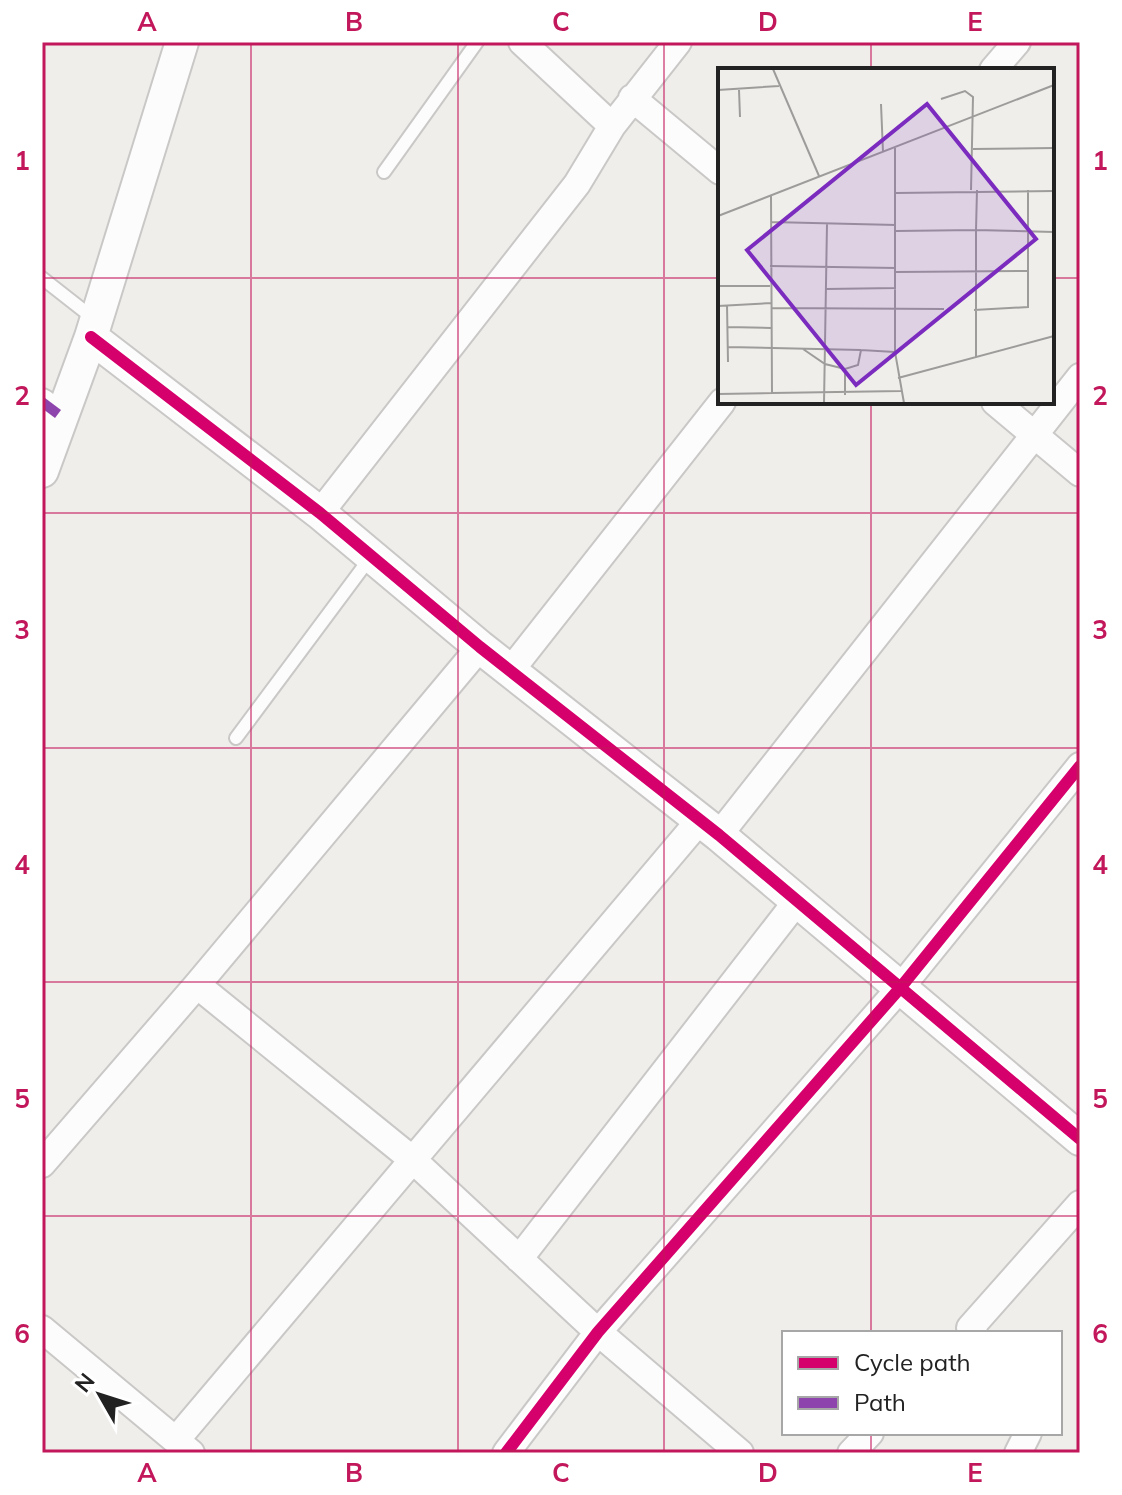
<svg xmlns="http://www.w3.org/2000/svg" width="1122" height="1495" font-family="Mulish,sans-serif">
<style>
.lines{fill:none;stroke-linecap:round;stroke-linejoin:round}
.service-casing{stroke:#c9c8c7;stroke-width:16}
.minor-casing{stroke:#c9c8c7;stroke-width:30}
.tertiary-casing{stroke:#c9c8c7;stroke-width:36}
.service{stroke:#fdfcfc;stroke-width:12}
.minor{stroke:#fdfcfc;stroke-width:26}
.tertiary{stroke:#fdfcfc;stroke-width:32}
.quiet{stroke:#8e44ad;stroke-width:10;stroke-dasharray:20 10;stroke-linecap:butt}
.cycleway-casing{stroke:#fff;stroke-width:17}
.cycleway{stroke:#d6006c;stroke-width:12}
.grid{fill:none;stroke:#c2185b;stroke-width:2;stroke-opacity:0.55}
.inset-road{fill:none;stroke:#9e9c9b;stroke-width:2}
.view{fill:#7b2cbf;fill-opacity:0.15;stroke:#7b2cbf;stroke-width:4}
.inset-edge{fill:none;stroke:#222;stroke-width:4}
.neatline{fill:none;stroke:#c2185b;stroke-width:3}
.grid-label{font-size:26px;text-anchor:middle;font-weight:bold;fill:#c2185b}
</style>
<rect width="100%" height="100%" fill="#f0eeeb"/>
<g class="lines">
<g class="service-casing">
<path id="service" d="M384,172L477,42
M42,278L93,318
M236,738L370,558"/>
</g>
<g class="minor-casing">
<path id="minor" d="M522,42L612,126
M993,70L1017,42
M632,98L720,171
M42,402L62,417
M995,402L1080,473
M320,513L577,184L612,126L678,42
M511,670L722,402
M719,835L1080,377
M197,985L413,1160L598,1332L740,1453
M42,1164L197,985L480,647
M519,1259L797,901
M42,1329L191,1453
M974,1333L970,1328L1080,1204
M176,1440L700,820
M506,1453L598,1332L901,987L1080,766
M851,1453L870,1433
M1018,1453L1028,1433"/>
</g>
<g class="tertiary-casing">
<path id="tertiary" d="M91,337L320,513L480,647L719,835L1080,1139
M42,471L91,337L182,42"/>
</g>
<use href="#service" class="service"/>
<use href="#minor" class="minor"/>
<use href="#tertiary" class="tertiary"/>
<path class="quiet" d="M42,402L62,417"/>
<g class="cycleway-casing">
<path id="cycleway" d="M91,337L320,513L480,647L719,835L1080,1139
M506,1453L598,1332L901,987L1080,766"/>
</g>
<use href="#cycleway" class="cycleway"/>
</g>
<path class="grid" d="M251,42V1453M458,42V1453M664,42V1453M871,42V70M42,278H720M1052,278H1080M871,402V1333M42,513H1080M42,748H1080M42,982H1080M42,1216H1080M871,1433V1453"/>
<g transform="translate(718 68)">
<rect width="336" height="336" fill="#f0eeeb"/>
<path class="inset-road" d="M55,1L101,108M0,22L61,18M21,22L22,49M223,31L247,23L255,29L253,122M163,36L165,84M177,80V284L186,335M255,81L336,80M259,122L258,162L336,164M178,125L336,123M0,148L336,17M53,154L178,157M178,163L258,162V289M52,198L178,200M178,204L311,203M0,218H52M108,221L178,220M9,237L10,294M0,238L53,235M53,240L226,241M256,242L310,239V122M10,259L53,260M10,279L143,282M85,281L107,296L127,301L140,297L143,282L177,284M180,310L336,268M54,325L183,323M0,326L54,325L53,128M127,327V301M106,335L109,156"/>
<path class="view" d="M209,36L318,171L138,317L29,182Z"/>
<rect width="336" height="336" class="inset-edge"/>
</g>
<rect width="1122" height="1495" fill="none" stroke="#ffffff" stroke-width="88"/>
<rect x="782" y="1331" width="280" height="104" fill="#ffffff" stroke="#a7a7a7" stroke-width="2"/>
<rect x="798" y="1357" width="40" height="12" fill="#d6006c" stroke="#a7a7a7" stroke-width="2"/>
<text x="854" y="1371" font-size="24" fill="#222222">Cycle path</text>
<rect x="798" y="1397" width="40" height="12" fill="#8e44ad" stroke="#a7a7a7" stroke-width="2"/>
<text x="854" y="1411" font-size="24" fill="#222222">Path</text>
<g transform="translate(100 1395) rotate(309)" stroke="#ffffff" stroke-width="6" paint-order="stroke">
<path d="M0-6L14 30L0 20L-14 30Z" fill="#222222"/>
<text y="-12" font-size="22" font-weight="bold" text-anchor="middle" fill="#222222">N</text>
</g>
<rect x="44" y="44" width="1034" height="1407" class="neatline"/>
<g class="grid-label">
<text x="147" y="31">A</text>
<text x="354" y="31">B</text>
<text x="561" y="31">C</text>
<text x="768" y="31">D</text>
<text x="975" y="31">E</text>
<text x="22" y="170">1</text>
<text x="1100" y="170">1</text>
<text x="22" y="405">2</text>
<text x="1100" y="405">2</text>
<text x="22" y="639">3</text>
<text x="1100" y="639">3</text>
<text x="22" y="874">4</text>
<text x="1100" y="874">4</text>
<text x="22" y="1108">5</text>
<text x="1100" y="1108">5</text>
<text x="22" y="1343">6</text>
<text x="1100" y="1343">6</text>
<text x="147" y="1482">A</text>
<text x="354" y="1482">B</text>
<text x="561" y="1482">C</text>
<text x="768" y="1482">D</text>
<text x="975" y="1482">E</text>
</g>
</svg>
